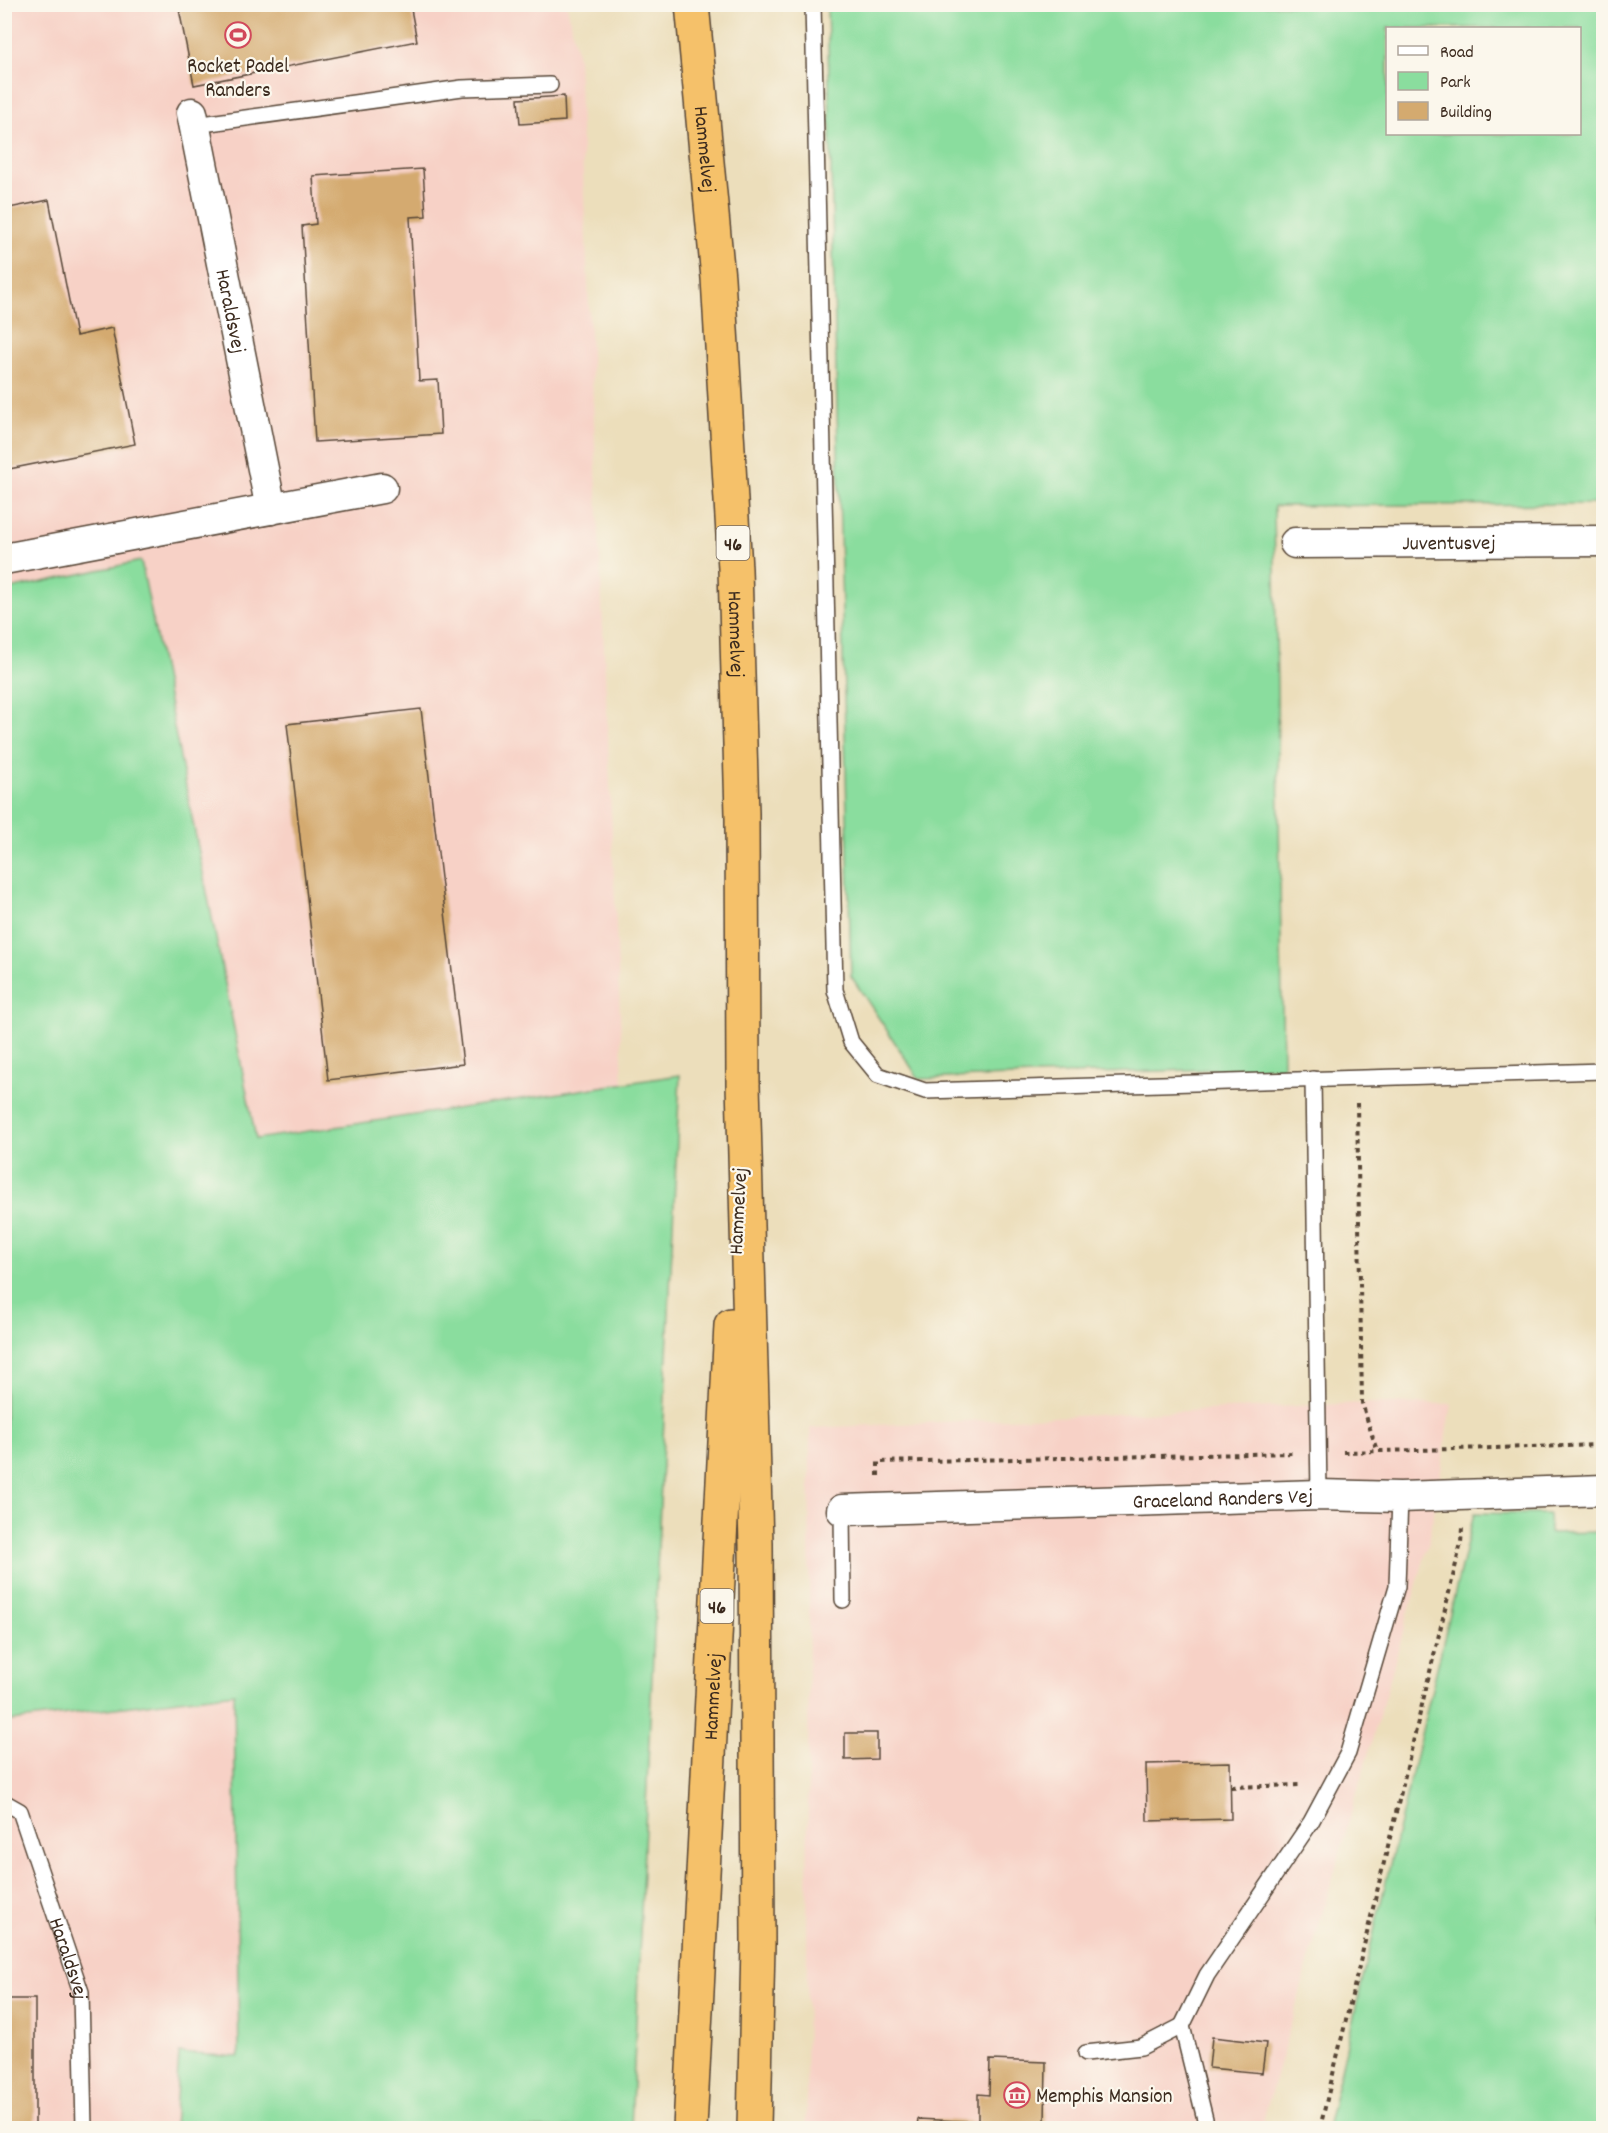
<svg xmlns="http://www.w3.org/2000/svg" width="1608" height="2133" font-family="Dekko,sans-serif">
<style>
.built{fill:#f7d1c6}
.green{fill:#8add9e;stroke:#62845e;stroke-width:1.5;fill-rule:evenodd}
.building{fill:#d4aa6f}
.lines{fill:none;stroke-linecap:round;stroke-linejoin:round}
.service-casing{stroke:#564536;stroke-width:18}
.minor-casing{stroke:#564536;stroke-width:33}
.trunk-casing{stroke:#564536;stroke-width:36}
.path{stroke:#564536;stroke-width:4;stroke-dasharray:4.5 4.5;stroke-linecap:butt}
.service{stroke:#fff;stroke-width:15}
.minor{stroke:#fff;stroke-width:30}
.trunk{stroke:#f5c16b;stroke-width:33}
.labels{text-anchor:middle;stroke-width:4.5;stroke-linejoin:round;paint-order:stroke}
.shield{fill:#fbf7ec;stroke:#75685c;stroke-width:1.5}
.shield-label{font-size:20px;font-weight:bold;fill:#3b2a1e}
.poi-label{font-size:21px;fill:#3b2a1e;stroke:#fbf7ec}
.street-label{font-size:21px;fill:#3b2a1e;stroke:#fbf7ec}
</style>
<rect width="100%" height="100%" fill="#fbf7ec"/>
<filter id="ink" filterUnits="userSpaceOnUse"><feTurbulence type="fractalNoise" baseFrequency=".0167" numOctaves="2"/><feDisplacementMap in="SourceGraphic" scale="12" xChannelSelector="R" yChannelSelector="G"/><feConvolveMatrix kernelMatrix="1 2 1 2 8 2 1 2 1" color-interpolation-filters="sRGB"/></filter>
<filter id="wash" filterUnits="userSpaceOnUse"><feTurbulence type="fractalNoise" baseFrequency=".008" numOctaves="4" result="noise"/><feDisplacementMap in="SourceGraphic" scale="24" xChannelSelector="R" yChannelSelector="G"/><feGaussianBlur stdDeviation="1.35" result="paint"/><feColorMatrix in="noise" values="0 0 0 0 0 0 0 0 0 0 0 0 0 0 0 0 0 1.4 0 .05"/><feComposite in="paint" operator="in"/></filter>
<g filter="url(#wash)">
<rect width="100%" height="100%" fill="#ecdebb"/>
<path class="built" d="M5,5H567L578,58L638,1423L614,2128H5Z
M1362,1403L1452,1404L1429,1542L1261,2128H806L810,1428Z"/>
<path class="green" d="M827,5H1603V504L1274,506L1283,1067L919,1079L851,976ZM1388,28H1580V134H1388Z
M141,561L256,1139L680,1075L631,2128H174L179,2053L239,2057L234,1693L5,1722V590Z
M1474,1513L1549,1514L1550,1533L1603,1532V2128H1327Z"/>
<g id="blocks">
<path class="building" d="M178,4H410L417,41L194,85Z
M564,96L565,121L520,124L518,99Z
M423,169L426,216L410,217L419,381L438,380L441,434L315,442L302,226L316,224L313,176Z
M49,200L76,336L112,328L135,444L4,470V209Z
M421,709L463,1064L328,1080L287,724Z
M845,1733H877V1759L845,1760Z
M1230,1762L1231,1819L1147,1821L1146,1764Z
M4,1999H35V2128H4Z
M1212,2037L1266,2043L1262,2073L1209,2068Z
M990,2060L1046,2062L1045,2124L1076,2125V2128H917L918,2119L978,2122V2094L989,2095Z"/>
</g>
</g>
<g filter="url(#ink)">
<use href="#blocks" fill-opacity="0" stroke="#564536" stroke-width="1.5"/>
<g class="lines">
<g class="service-casing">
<g id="service">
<path d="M813,4L835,990L851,1042L878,1075L925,1091L1604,1071"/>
<path d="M195,125L462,88L550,85"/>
<path d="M1313,1079L1319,1495"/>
<path d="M842,1510L843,1600"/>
<path id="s1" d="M4,1802L20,1811L81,1992L84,2128"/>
<path d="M1086,2053L1141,2047L1182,2026"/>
<path d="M1204,2128L1205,2119L1182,2026L1207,1975L1311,1822L1348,1753L1397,1586L1400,1497"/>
</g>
</g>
<g class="minor-casing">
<g id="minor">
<path id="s2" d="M192,113L271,509"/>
<path id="s3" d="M1295,543L1604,541"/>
<path d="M4,559L382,488"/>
<path id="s4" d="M842,1510L1319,1495L1400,1497L1604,1490"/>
</g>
</g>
<g class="trunk-casing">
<g id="trunk">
<path id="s5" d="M692,4L718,278L735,569L742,814L743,1084L756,1544L758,1944L754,2128"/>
<path id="s6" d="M690,2128L731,1325"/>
</g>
</g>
<path class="path" d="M1357,1103L1362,1403L1377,1451
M1343,1452L1604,1445
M878,1476V1462L1294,1453
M1231,1787L1302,1785
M1320,2128L1461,1543L1462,1528"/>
<use href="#service" class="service"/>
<use href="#minor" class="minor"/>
<use href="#trunk" class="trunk"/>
</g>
</g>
<defs>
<g id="stadium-ring" transform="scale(1.35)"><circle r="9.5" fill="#fbf7ec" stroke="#d1495b" stroke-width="1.5"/><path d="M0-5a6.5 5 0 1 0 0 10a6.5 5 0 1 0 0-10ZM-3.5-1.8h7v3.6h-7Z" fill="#d1495b"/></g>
<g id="museum-ring" transform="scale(1.35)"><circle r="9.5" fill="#fbf7ec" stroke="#d1495b" stroke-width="1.5"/><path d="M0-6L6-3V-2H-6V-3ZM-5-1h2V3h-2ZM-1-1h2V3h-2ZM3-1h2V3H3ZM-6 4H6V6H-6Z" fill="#d1495b"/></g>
</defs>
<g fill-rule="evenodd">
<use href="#stadium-ring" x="238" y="35"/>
<use href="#museum-ring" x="1017" y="2095"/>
</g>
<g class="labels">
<g class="shield">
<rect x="716.5" y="526" width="33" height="34" rx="4.5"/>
<rect x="700.5" y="1589" width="33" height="34" rx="4.5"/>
</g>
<g class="shield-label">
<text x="733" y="550">46</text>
<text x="717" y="1613">46</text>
</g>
<g class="poi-label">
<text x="238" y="72">Rocket Padel<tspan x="238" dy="24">Randers</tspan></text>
<text x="1036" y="2102" text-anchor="start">Memphis Mansion</text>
</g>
<g class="street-label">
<text dy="7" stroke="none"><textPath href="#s5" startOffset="146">Hammelvej</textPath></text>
<text dy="7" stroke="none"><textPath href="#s2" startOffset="202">Haraldsvej</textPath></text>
<text dy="7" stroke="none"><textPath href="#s3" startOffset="154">Juventusvej</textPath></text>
<text dy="7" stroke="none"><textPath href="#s5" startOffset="632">Hammelvej</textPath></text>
<text transform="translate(737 1211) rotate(-87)" y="7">Hammelvej</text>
<text dy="7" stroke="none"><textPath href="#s4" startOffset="381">Graceland Randers Vej</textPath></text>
<text dy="7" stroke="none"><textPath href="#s6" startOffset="432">Hammelvej</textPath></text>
<text dy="7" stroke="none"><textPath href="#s1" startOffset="174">Haraldsvej</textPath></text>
</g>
</g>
<rect width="1608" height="2133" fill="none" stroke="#fbf7ec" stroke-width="24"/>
<rect x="1386" y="27" width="195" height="108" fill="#fbf7ec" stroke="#aea59a" stroke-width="1.5"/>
<rect x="1398" y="46" width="30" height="9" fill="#ffffff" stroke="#aea59a" stroke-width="1.5"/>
<text x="1440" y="57" font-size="18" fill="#3b2a1e">Road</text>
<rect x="1398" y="72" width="30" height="18" fill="#8add9e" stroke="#aea59a" stroke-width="1.5"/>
<text x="1440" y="87" font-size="18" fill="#3b2a1e">Park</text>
<rect x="1398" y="102" width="30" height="18" fill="#d4aa6f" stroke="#aea59a" stroke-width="1.5"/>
<text x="1440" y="117" font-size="18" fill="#3b2a1e">Building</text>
</svg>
